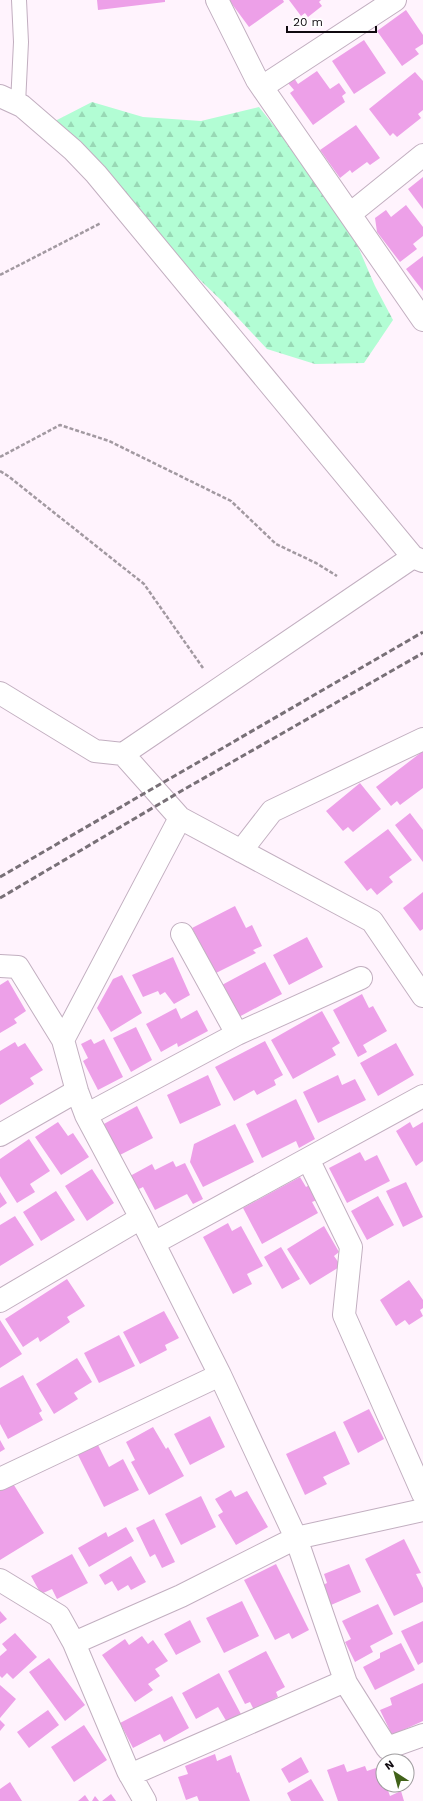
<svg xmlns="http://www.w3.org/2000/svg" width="423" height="1801" font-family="'Work Sans',sans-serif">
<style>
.forest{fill:url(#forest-firs)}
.building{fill:#eda0e8}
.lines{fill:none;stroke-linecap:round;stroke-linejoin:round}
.lane-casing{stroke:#c2afc0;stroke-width:16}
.street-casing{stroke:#c2afc0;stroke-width:24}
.path{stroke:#a299a1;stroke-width:2.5;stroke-dasharray:4 2;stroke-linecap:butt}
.lane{stroke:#fff;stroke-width:14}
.street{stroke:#fff;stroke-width:22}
.rail{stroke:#787077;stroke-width:3;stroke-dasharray:6 3;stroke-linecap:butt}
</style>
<defs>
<pattern id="forest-firs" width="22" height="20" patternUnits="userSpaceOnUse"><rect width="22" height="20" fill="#b2fdd4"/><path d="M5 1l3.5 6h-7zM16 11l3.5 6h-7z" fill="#98d8b5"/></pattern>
</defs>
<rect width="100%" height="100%" fill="#fff3fd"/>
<path class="forest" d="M92,102L143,117L201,121L259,107L307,167L353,235L375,286L393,320L364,363L315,364L267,349L223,302L175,256L55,121Z"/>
<path class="building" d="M97,0H165V2L98,10Z
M229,0H283L284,2L249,27Z
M289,0H321L319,2L322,6L308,17L305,13L301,16Z
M406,10L423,35V44L415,49L419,54L402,66L377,31Z
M364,40L386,73L354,94L332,61Z
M317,71L330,89L339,83L346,93L342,96L345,102L313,125L290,93L294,90L288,83L294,78L298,84Z
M415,72L423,81V110L418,114L421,118L397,137L393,133L390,136L369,109Z
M356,125L380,158L370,165L367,162L352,173L350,170L340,178L320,150Z
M423,177V209L408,189Z
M406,205L423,227V236L413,244L417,249L400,262L377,232L375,218L386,210L391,217Z
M423,256V291L406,269Z
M423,751V788L400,805L397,801L391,806L376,787Z
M360,783L381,809L353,832L348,827L343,831L326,811Z
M410,813L423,830V862L395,825Z
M388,829L412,860L389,877L393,882L377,895L371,888L367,891L344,862Z
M423,892V929L420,931L403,908Z
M235,906L246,928L252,925L262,946L253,950L256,953L216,973L192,928Z
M307,937L323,967L289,985L273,955Z
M173,957L190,995L174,1004L165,992L160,995L158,991L143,997L132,975Z
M265,962L282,994L237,1018L220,986Z
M122,975L142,1013L111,1032L97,1008L113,979Z
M8,980L26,1011L14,1019L17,1023L0,1033V985Z
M362,994L369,1008L373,1006L387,1031L363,1045L367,1052L358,1057L333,1010Z
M176,1008L181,1019L197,1010L208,1031L178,1047L177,1043L161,1052L146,1024Z
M322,1011L340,1043L332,1048L336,1055L293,1079L271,1040Z
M136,1027L152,1060L131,1072L113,1038Z
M91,1039L94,1044L104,1039L123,1077L98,1090L83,1061L88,1058L81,1044Z
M265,1041L283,1075L274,1080L276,1085L257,1095L254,1090L234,1101L215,1067Z
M15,1042L18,1047L25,1043L43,1070L30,1078L34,1084L0,1105V1051Z
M396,1043L414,1075L378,1096L360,1063Z
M208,1075L221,1105L180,1124L167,1095Z
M338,1075L342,1085L355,1079L366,1100L318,1123L303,1092Z
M296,1099L315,1139L299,1148L296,1141L262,1158L246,1124Z
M137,1106L153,1138L118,1156L102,1125Z
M58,1122L68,1136L73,1133L89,1157L61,1175L35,1137Z
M410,1122L413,1128L423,1122V1161L416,1166L396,1131Z
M235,1124L254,1162L203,1187L190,1162L194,1144Z
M29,1139L50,1171L30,1184L35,1192L17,1203L0,1176V1159Z
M360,1152L365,1161L377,1155L390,1181L347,1203L329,1168Z
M173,1161L176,1167L185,1163L203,1199L193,1204L187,1194L155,1210L143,1187L137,1190L130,1176L152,1164L155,1170Z
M92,1169L114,1203L87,1221L65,1186Z
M300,1177L306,1187L311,1184L319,1199L312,1202L318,1213L262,1244L243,1208Z
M406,1182L423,1217L403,1227L386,1191Z
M56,1191L75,1220L41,1241L23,1212Z
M0,1192L7,1203L0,1208Z
M378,1196L394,1225L367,1240L351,1211Z
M15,1216L34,1245L0,1266V1225Z
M228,1223L232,1231L241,1226L263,1266L247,1274L252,1284L233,1294L203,1237Z
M324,1226L339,1252L334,1256L341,1266L310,1285L287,1249Z
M281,1247L300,1279L282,1289L264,1257Z
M67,1279L85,1306L67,1317L70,1322L40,1342L38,1337L23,1347L5,1319Z
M409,1280L423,1300V1308L420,1310L423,1316L409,1325L405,1320L396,1326L380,1300Z
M164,1311L179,1338L165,1345L167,1350L140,1364L123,1332Z
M0,1320L22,1354L0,1368Z
M119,1335L135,1366L99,1383L84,1353Z
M77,1358L92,1382L74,1393L78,1399L54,1414L36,1384Z
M23,1375L42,1411L39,1413L43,1420L8,1439L0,1424V1388Z
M369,1409L384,1439L358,1453L343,1422Z
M210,1416L225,1447L190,1465L174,1434Z
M153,1427L166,1449L168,1447L184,1476L149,1495L131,1462L135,1460L126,1442Z
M335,1431L350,1464L323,1477L327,1484L305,1495L286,1454Z
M0,1440L5,1449L0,1452Z
M97,1443L109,1467L123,1459L139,1490L104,1507L77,1453Z
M12,1482L44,1533L0,1560V1489Z
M231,1490L235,1497L247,1491L268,1527L236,1545L218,1515L223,1512L215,1499Z
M201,1496L216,1527L181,1545L165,1514Z
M154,1519L175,1562L162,1568L155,1554L150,1557L136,1528Z
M126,1527L134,1541L89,1567L78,1548L106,1532L108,1537Z
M404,1539L421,1573L416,1574L423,1588V1602L394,1616L365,1559Z
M72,1554L88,1583L57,1599L52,1589L41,1594L31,1576Z
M131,1556L146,1582L131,1590L128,1585L118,1591L112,1581L105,1585L99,1575Z
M276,1564L309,1630L292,1639L289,1633L275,1640L244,1580Z
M349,1564L361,1592L331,1605L323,1585L327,1583L324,1574Z
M242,1601L259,1636L224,1653L206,1618Z
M378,1604L393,1634L370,1646L373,1652L355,1662L345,1642L351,1639L342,1621Z
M0,1611L7,1619L0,1624Z
M190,1620L201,1642L176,1655L164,1634Z
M423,1621V1662L418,1665L401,1631Z
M15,1633L37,1657L13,1679L7,1673L2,1678L0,1676V1656L7,1650L2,1644Z
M142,1636L148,1644L153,1640L168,1661L155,1669L160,1676L148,1684L153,1690L135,1702L102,1655L125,1639L129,1645Z
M401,1643L415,1670L375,1690L363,1667L380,1658V1653Z
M266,1651L285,1687L276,1692L278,1697L254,1710L250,1702L245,1704L228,1671Z
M49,1658L85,1705L65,1721L29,1672Z
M219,1673L242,1716L228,1724L218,1707L196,1719L182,1693Z
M423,1683V1721L392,1735L380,1710L392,1705L390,1698Z
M0,1685L16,1699L0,1718Z
M172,1696L189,1728L164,1742L160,1734L133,1748L120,1723Z
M48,1710L59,1725L29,1748L17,1732Z
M0,1720L5,1725L0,1731Z
M84,1725L107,1760L74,1782L51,1747Z
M215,1754L217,1761L231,1755L237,1773L239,1772L250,1801H199L197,1796L186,1800L178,1777L188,1774L185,1766Z
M301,1757L309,1772L289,1783L281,1769Z
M344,1764L347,1772L365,1766L367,1771L379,1767L383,1777V1785H386L390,1796L401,1791L404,1801H338L327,1770Z
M311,1779L324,1801H291L287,1793Z
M10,1782L22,1801H0V1789Z
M111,1794L116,1801H102Z
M85,1795L89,1801H78Z
M95,1796L99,1801H92Z"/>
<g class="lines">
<g class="lane-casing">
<path id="lane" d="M18,104L21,42L19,0"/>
</g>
<g class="street-casing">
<path id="street" d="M217,0L257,80L423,320
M262,87L395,0
M0,96L22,106L73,150L96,174L413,557L423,561
M350,214L423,155
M0,693L95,751L123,754L413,557
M123,754L180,818L372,921L423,996
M180,818L63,1040L77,1091L86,1115L141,1218L220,1375L296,1538L346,1683L387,1748L423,1735
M241,851L272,811L423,739
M0,966L18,967L63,1040
M237,1034L361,978
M86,1115L237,1034L182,934
M0,1135L77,1091
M308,1159L351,1247L344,1315L423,1494
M154,1243L423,1096
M0,1301L141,1218
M0,1479L220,1375
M0,1580L59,1616L74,1643L128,1771L145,1801
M74,1643L181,1596L296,1538L423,1510
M130,1775L345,1681"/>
</g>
<path class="path" d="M0,275L101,223
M0,457L60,425L109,441L231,501L276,544L316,563L337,576
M0,471L8,476L144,584L203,668"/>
<use href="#lane" class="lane"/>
<use href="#street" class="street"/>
<path class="rail" d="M0,877L423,632
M0,898L183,790L423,653"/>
</g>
<g transform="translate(395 1773) rotate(324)"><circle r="19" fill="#ffffff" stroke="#9f9d9f"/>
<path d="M0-3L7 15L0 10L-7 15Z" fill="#416219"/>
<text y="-6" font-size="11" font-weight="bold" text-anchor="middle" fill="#0f090f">N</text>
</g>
<path d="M287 26v6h89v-6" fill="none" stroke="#0f090f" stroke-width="2"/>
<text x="293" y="26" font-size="12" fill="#0f090f" stroke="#ffffff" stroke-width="3" paint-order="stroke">20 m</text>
</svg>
